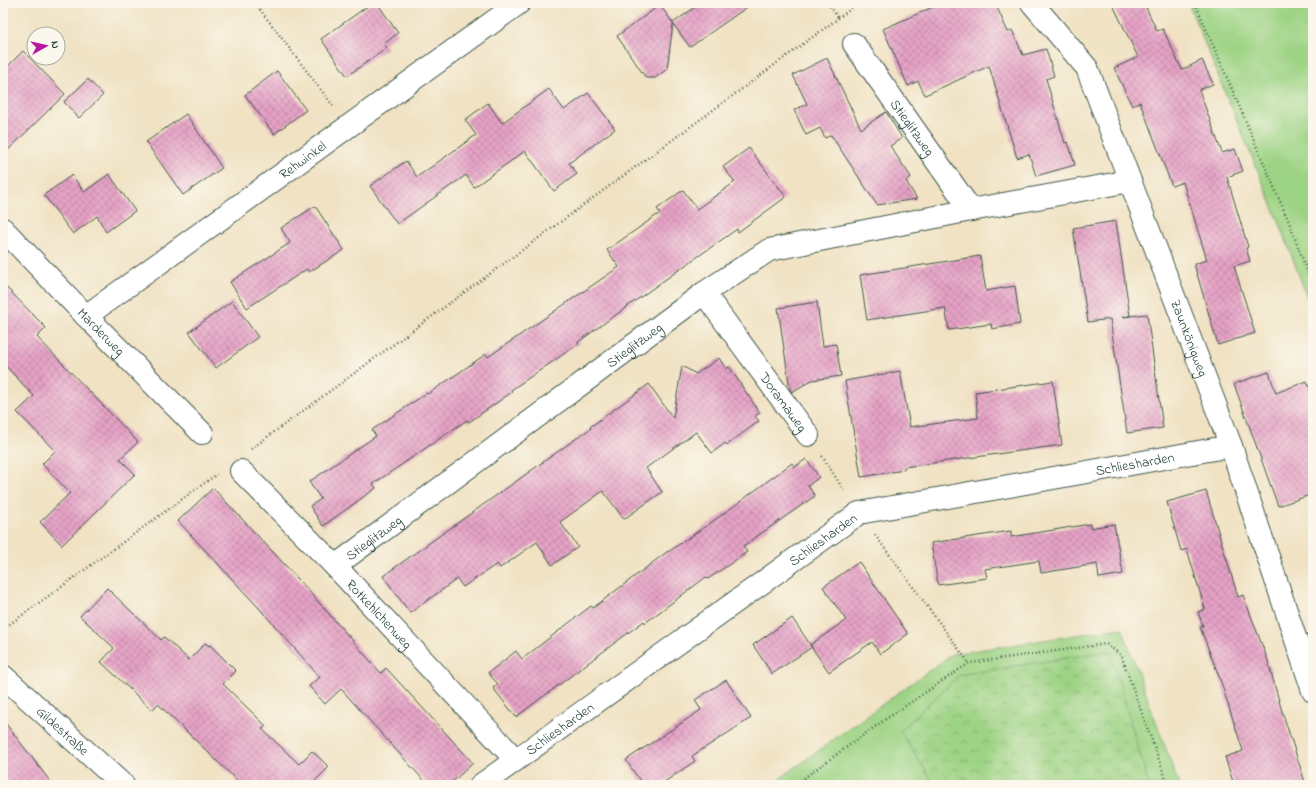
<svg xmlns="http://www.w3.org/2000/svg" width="1316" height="788" font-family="'Indie Flower',sans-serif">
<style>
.grass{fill:#9dd384;stroke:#5e885c}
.park{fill:url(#park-crowns);stroke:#5e885c}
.building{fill:url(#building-cross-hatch)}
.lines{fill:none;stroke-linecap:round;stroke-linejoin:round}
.minor-casing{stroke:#3e5649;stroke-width:24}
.path{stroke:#3e5649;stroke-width:2.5;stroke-dasharray:1 3;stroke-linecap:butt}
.minor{stroke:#fff;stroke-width:22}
.labels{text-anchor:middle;stroke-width:4;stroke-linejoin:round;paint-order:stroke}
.street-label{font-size:14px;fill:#1f3d34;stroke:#fbf7ec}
</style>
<defs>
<pattern id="park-crowns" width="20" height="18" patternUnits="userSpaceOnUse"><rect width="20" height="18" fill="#9dd384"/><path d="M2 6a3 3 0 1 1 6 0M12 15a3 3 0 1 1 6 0" fill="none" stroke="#7fac6d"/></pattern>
<pattern id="building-cross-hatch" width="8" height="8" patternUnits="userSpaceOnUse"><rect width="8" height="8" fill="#e6a2c6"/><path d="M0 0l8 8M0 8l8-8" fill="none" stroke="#ba85a2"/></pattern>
</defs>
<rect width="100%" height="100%" fill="#fbf7ec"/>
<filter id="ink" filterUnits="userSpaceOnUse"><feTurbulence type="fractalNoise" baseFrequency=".025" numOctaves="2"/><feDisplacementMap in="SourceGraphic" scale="8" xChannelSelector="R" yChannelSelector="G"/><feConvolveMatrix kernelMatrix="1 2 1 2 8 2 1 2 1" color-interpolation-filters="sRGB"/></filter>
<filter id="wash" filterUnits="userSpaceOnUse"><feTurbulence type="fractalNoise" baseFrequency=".012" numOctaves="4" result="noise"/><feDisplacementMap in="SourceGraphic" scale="16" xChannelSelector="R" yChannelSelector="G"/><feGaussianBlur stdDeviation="0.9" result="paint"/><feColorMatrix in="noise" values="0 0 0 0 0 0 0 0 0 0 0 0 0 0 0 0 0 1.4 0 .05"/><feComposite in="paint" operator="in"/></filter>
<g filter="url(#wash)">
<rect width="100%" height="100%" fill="#f0e2c3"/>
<path class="grass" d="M1188,3H1313V313L1280,224Z
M1122,628L1179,785H771L952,654Z"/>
<path class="park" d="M1110,651L1149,785H935L900,731L959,675Z"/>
<g id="blocks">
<path class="building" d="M372,3H377L398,33L384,44L387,48L347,76L321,39Z
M701,3H753L690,47L673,24L667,69L655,78H646L617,36L660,5L673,23Z
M942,3H995L1008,32L1012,30L1023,55L1046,49L1054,76L1046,79L1065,143L1068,142L1075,165L1036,176L1029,154L1017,158L989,66L925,95L918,81L908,86L883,29Z
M1112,3H1144L1157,31L1163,29L1182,70L1202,60L1213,84L1199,90L1222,153L1235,149L1243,171L1227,177L1248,247L1246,248L1250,261L1234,266L1255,333L1218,345L1194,264L1207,260L1183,182L1172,186L1140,102L1132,106L1114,68L1138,57Z
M23,51L65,94L3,155V71Z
M827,58L861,129L886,112L902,138L890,146L911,177L906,181L917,199L877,205L831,135L825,138L820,128L806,135L794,110L807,104L793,75Z
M277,71L306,110L274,134L245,95Z
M88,79L103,95L79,118L64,102Z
M549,89L564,110L588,93L615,129L569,163L577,174L554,191L525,151L474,187L466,175L397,224L370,186L406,161L417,177L476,135L465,120L488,103L502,123Z
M186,114L222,168L183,195L146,142Z
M749,148L786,197L738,232L737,229L656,286L578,342L579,343L558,358L511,390L512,392L469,422L467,420L373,484L376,488L323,526L310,506L321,499L309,482L376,436L372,430L427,393L428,394L486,354L488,357L619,267L607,250L660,213L657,209L683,190L697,209L735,182L723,167Z
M109,174L135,211L106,232L97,216L73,234L44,195L72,175L84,192Z
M315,206L344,250L309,272L307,269L247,308L230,282L290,243L281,228Z
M1116,221L1130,316L1122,317L1147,314L1163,428L1127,433L1110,319L1088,322L1073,228Z
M980,256L986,291L1015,286L1020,324L992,329L991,324L949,330L945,308L867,320L860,275Z
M3,284L46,328L37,337L138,442L120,459L135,474L62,545L40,522L70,493L42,464L55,451L17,412L34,396L3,363Z
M232,301L258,337L216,368L189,332Z
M817,302L823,346L836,344L841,376L812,380L792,392L790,389L778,308Z
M719,358L726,369L729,367L760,413L755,416L759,421L727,445L725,443L712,453L696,432L646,468L662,492L624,519L603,491L560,522L578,547L552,565L537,542L500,568L497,564L463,587L457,579L410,613L383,576L591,428L590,427L649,384L673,418L682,366L696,374Z
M900,371L910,427L978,418L975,392L1053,381L1062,445L904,467V470L861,477L845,381Z
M1269,372L1276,393L1307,381L1313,398V494L1278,506L1234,384Z
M806,459L819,477L808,486L815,496L743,546L747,552L708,579L706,577L645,623L644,621L516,717L493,688L498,684L488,673L516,651L522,659L591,606L593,608L668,551V552L722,515L792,463L795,467Z
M213,488L300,581L381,673L386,668L473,763L449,785H428L341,689L325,704L309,686L320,677L258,607L178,521Z
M1206,491L1238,597L1243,595L1267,658L1281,708L1306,785H1234L1225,757L1243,751L1220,679L1200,627L1203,626L1198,612L1205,609L1187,549L1181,551L1167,502Z
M1090,524V528L1114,524L1123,574L1099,578L1097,564L1041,573L1039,561L985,569L987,578L938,585L931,543L1011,531V537Z
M859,562L908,634L880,654L872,642L829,672L810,645L846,620L823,587Z
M107,588L161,640L164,637L189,660L205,643L209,646L210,645L236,671L223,684L266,726L262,729L299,764L312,751L329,767L315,781L319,785H242L158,704L152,710L101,662L114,648L80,616Z
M792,618L812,647L772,674L753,645Z
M726,680L751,718L692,756L695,761L660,785H643L626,760L701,710L695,700Z
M3,720L53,785H3Z"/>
</g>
</g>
<g filter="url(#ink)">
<use href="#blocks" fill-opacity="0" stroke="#3e5649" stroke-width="1"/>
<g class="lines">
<g class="minor-casing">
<g id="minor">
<path id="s1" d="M1032,3L1087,68L1231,446L1313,691"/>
<path id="s2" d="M854,44L971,210"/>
<path id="s3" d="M3,229L86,316L202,433"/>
<path id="s4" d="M704,293L808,435"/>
<path id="s5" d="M86,316L519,3"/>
<path id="s6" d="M241,471L335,566L515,759"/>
<path id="s7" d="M335,566L704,293L769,250L971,210L1130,181"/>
<path id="s8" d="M3,676L123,785"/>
<path id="s9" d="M481,785L859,513L1231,446"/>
</g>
</g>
<path class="path" d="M255,3L334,107
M828,3L839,19
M1195,3L1289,222L1313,287
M251,449L859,3
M822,456L845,492
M875,535L969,663
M3,629L217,474
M794,785L883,721L969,663L1106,644L1121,655L1168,785"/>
<use href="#minor" class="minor"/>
</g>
</g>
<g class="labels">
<g class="street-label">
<text dy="5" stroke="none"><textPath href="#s2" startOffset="102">Stieglitzweg</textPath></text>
<text dy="5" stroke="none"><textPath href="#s5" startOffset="267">Rehwinkel</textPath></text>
<text dy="5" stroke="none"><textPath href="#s3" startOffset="142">Marderweg</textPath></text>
<text dy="5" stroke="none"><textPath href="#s1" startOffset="374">Zaunkönigweg</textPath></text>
<text dy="5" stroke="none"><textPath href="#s7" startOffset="372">Stieglitzweg</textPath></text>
<text dy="5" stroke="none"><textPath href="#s4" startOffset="135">Doramaweg</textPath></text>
<text dy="5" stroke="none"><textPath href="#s9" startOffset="746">Schliesharden</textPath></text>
<text dy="5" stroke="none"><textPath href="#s7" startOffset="48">Stieglitzweg</textPath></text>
<text dy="5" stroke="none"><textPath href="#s9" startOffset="421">Schliesharden</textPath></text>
<text dy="5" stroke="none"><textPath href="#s6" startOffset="199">Rotkehlchenweg</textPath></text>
<text dy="5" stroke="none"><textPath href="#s9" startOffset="97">Schliesharden</textPath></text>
<text dy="5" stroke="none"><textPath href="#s8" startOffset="81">Gildestraße</textPath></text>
</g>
</g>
<rect width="1316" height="788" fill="none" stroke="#fbf7ec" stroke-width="16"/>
<g transform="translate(46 46) rotate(82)"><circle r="19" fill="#fbf7ec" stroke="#a3ada2"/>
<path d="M0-3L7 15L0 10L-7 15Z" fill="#b5179e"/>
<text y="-6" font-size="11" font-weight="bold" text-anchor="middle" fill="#1f3d34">N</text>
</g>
</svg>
